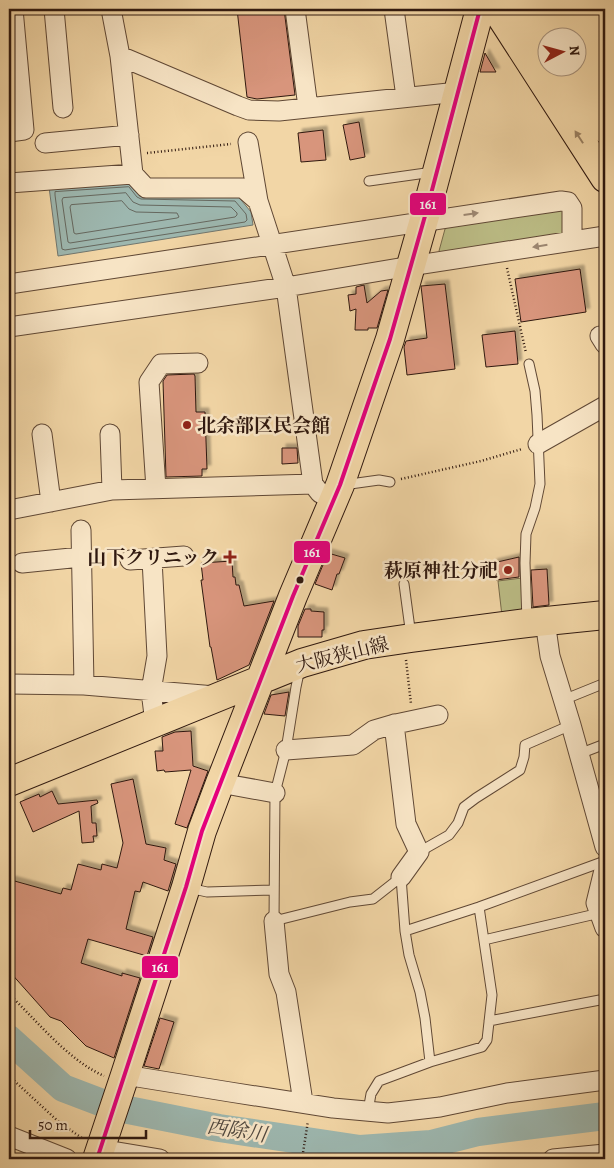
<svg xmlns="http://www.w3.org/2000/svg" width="614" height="1168" font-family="Alegreya,'Noto Serif JP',serif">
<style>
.green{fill:#bcbd86;stroke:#766a4a}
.water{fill:#9db7af;stroke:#71776f}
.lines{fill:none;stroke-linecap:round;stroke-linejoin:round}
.shore{stroke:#66685f;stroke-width:1}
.river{stroke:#9db7af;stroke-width:28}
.building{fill:#d8957c;stroke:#2f180f;filter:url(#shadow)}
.service-casing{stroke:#604835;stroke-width:11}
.minor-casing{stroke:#604835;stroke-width:21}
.primary-casing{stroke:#2f180f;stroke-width:30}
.motorway-casing{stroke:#2f180f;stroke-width:30}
.path{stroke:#2f180f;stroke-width:2.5;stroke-dasharray:1 2.5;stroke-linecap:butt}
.service{stroke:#f7e4c5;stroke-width:9}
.minor{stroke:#f7e4c5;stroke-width:19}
.primary{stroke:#f2d6a6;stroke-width:28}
.motorway{stroke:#f2d6a6;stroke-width:28}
.bus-1-casing{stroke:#f7e4c5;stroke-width:8}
.bus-1{stroke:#e5007d;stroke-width:4}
.oneway{fill:#9a8062}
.oneway2{fill:#9d8873}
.poi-dot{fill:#8f2418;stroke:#f7e4c5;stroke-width:2}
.bus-dot{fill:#2f180f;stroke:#f7e4c5;stroke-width:2}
.labels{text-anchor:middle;stroke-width:5;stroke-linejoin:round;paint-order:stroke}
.poi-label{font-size:19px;font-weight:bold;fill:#2f180f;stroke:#f7e4c5;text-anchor:end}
.street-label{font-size:19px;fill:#2f180f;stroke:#f7e4c5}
.water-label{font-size:20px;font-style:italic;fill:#50483f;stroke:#f7e4c5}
.line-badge{stroke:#f7e4c5;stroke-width:2}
.badge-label{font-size:14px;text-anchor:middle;font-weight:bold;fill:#fff}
</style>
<defs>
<filter id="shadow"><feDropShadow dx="4" dy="-4" stdDeviation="1" flood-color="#0004"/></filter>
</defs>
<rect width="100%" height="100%" fill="#f2d6a6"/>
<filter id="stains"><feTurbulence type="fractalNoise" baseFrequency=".004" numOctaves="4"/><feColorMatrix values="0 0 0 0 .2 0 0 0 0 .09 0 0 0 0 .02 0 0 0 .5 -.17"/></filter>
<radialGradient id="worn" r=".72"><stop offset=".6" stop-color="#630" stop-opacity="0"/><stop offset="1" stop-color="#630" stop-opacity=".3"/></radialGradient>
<path class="green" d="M562,209L566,214L563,234L443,255L439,251L445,229L453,223Z
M522,578L523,609L520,614L502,616L498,581Z"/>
<path class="water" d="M133,181L237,195L251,212L253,225L58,256L49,187Z"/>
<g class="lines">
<path class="shore" d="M129,187L137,197L141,199L235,201L246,214L247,220L245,222L65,250L62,249L55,195V192Z
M126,193L133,202L140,205L231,207L237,213V215L235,217L70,243L68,242L62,200L63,198Z
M122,201L129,209L136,212L177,213L179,217L177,218L76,234L74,233L70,207L71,205Z"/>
<path class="river" d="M9,1039L63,1088L113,1107L219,1128L360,1149L431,1144L478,1132L605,1116"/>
</g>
<path class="building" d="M237,9H284L295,95L257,99L247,97Z
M485,53L496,72H480Z
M359,122L365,157L350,160L343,125Z
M323,130L326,160L301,162L298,133Z
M580,269L586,312L521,322L515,279Z
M445,284L455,369L407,375L404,347L406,341L427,338L421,286Z
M364,285L367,303L381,291L388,290L377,328H368V330H355L356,309L350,311L348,295L356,294V287Z
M515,331L518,364L486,367L482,335Z
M194,374L195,376L196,412H205L207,469H202V476L166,477L163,381L167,375Z
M282,448H297L298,463L282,464Z
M328,553L345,558L339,574H337L332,590L315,584Z
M519,557V577L496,580L493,563Z
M232,561L233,577H235L236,585H239L244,606L274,601L249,665L217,680L211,647H210L201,580H203L201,563Z
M547,569L549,605L533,607L531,570Z
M305,609H311V611L324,612V630H322V637H298V626Z
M289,692L285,716L264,714L271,695Z
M191,731L193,766L208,771L187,828L175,824L191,770L165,772L164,770L157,771L155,751H163L162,737L175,732Z
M133,779L146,844L166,848L164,860L176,864L168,891L143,882L140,892L135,891L126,929L153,937L147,956L88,939L81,963L122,976V973L140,978L114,1058L86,1046L61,1021L50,1017L9,971V889L11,880L61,894L63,888L71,890L78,864L101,870L102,864L117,868L123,843L111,784Z
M52,791L58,804L97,800L98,803L91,806L92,823H96L97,836H93L94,842L82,843L79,811L33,832L20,802L39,794L40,797Z
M160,1018L174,1022L159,1069L144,1066Z"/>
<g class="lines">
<g class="service-casing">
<path id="service" d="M369,181L433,172
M343,485L379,480L390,482
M404,584L411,636
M527,621L525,563L526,534L535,508L540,484L537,415L535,391L529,364
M300,668L296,687L286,750L275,793L274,921L350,902L373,899L401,877L405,931L479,907L605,861
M563,700L605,683
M579,754L605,744
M419,852L449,835L458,823L464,807L476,798L520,770L524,757L525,745L571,725
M189,888L207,892L273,890
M405,931L409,955L420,992L425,1018L430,1062
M484,940L600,913
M489,1021L605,999
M368,1111L371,1094L379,1081L430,1062L482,1047L487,1040L492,995L479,907"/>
</g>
<g class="minor-casing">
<path id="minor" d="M54,9L63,108
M111,9L120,56L133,174L146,188H243L258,201L286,287L313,484L320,493L334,498
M295,9L308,107
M394,9L406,97
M120,56L238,106L249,110L279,111L458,92
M9,132L24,130L13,9
M248,142L258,201
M45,143L129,135
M9,183L133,174
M9,284C193,257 376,228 561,201L568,202L572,208V241
M9,327L286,287L411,266L605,236
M600,336L605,344
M42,434L51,502
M110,434L112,490
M538,444L605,406
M156,489L149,382L161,364L198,363
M9,510L112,490L313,484
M81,530L84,685
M152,559L157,656L151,691L155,723
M130,560L184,556
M22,563L81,557
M545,621L550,656L571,725L605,847
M9,684L84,685L215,696
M394,724L406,824L419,852L401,877
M286,750L353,745L374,730L391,725L438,715
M220,783L275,793
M605,866L596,903L605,928
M274,921L279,974L286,992L303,1102
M125,1075L230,1092L333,1108L388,1113L440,1107L507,1093L605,1080
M9,1136L67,1159
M100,1149L160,1159
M553,1159L605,1154"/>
</g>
<g class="primary-casing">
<path id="primary" d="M496,9L605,178
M587,9L605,37
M9,782L302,663L364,645L411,638L527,623L605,615
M97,1159L125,1075L186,887L202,831L220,783L293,596L340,485L390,339L427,209L480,9"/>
</g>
<g class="motorway-casing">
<path id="motorway" d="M528,9L546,38
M558,9L576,38
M576,38L605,83
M566,68L605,129"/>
</g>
<path class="path" d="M147,153L231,144
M507,268L526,353
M401,479L481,461L522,449
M406,660L411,704
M9,994C37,1021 68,1060 104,1076
M9,1076L60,1123L82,1138
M302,1159L308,1121"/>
<use href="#service" class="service"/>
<use href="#minor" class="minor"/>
<use href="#primary" class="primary"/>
<use href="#motorway" class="motorway"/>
<g class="bus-1-casing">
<path id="bus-1" d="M97,1159L186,887L202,831L293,596L340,485L390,339L427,209L480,9"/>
</g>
<use href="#bus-1" class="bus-1"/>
</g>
<defs><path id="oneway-solid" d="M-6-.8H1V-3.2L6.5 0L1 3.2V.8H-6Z" transform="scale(1.25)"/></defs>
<use class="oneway" href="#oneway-solid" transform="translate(579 137) rotate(-123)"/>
<g class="oneway2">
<use href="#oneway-solid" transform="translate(471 214) rotate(-8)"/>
<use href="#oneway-solid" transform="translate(540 246) rotate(171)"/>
</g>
<g class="poi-dot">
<circle cx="187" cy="425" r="5"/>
<path d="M227.5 549.5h5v5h5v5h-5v5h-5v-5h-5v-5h5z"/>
<circle cx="508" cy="570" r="5"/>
</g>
<circle class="bus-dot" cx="300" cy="580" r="4.5"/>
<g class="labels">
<g class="poi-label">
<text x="197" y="432" text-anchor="start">北余部区民会館</text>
<text x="219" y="564">山下クリニック</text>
<text x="498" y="577">萩原神社分祀</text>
</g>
<g class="street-label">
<text transform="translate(342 654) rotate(-14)" y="7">大阪狭山線</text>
</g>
<g class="water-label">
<text transform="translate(237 1130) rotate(9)" y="7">西除川</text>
</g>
</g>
<g class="line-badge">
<rect x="409" y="192" width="38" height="24" rx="5" fill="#e5007d"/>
<rect x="293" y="540" width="38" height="24" rx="5" fill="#e5007d"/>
<rect x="141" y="955" width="38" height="24" rx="5" fill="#e5007d"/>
</g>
<g class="badge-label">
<text x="428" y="209">161</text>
<text x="312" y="557">161</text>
<text x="160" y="972">161</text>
</g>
<rect width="614" height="1168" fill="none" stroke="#f2d6a6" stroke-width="30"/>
<rect x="10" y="10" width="594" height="1148" fill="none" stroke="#2f180f" stroke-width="2.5"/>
<rect x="15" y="15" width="584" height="1138" fill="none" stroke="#2f180f"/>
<g transform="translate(562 52) rotate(84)"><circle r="24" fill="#f7e4c5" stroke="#a7927c"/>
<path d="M0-4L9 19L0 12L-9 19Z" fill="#8f2418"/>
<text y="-8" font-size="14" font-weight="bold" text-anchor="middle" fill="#2f180f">N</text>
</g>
<path d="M30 1130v8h116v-8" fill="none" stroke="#2f180f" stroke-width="2.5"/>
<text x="38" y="1130" font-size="15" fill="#2f180f" stroke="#f7e4c5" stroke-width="4" paint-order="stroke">50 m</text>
<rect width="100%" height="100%" filter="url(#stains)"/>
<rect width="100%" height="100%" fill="url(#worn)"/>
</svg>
